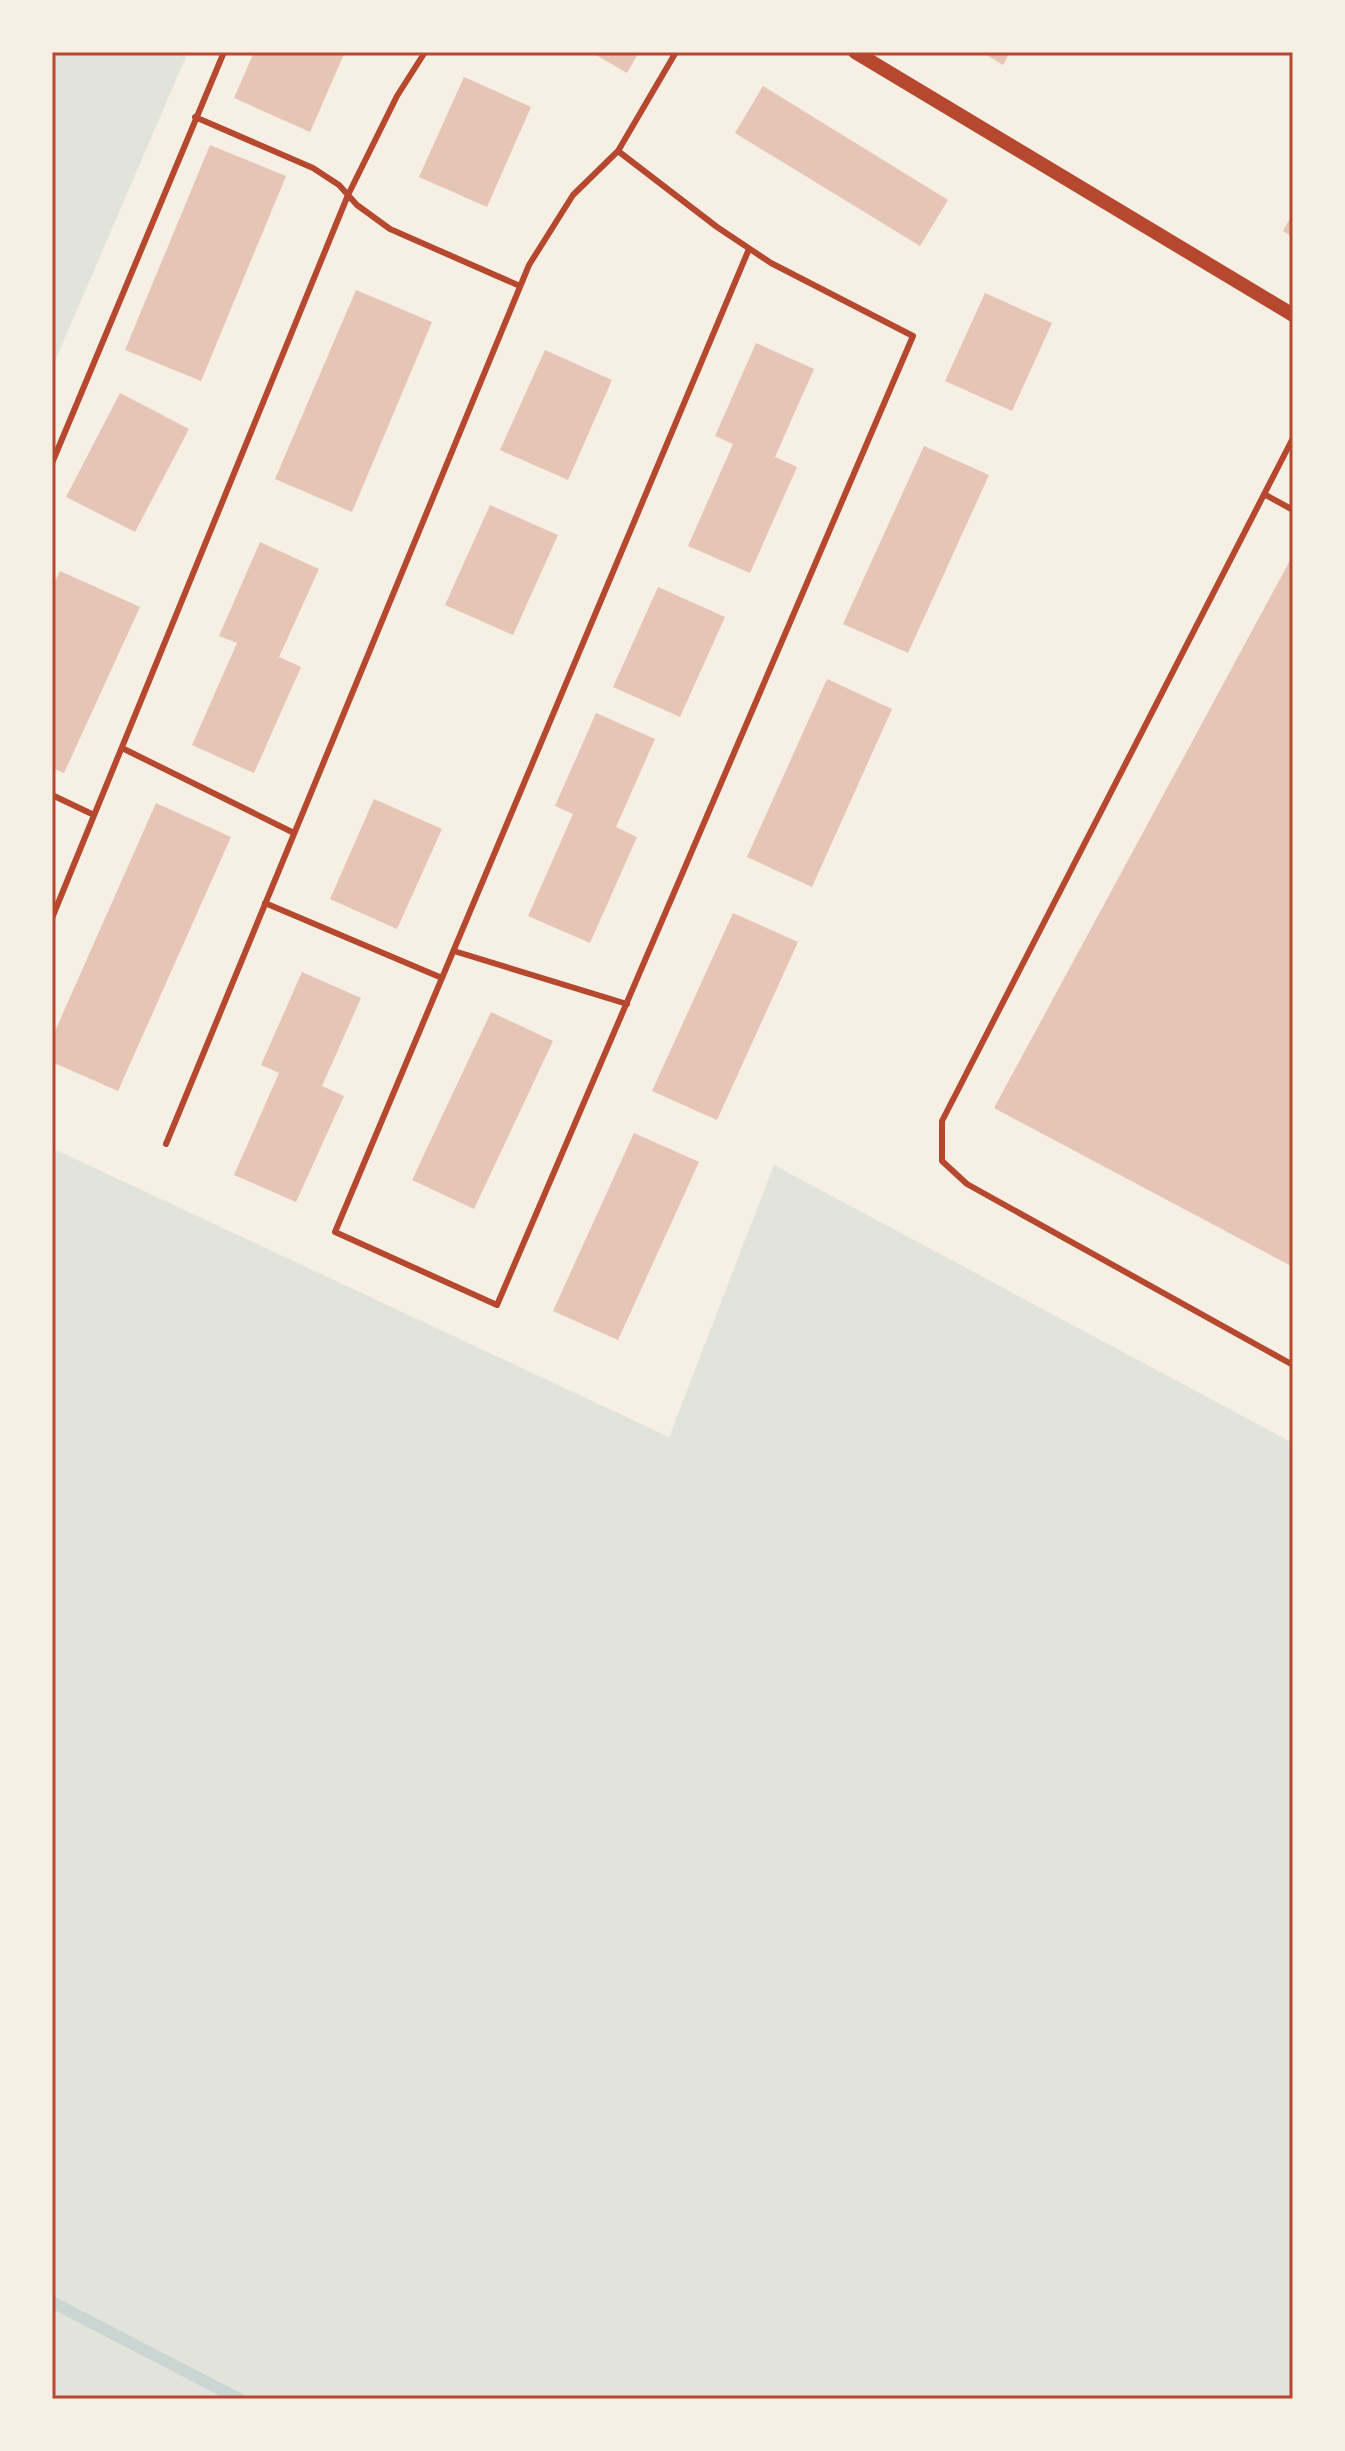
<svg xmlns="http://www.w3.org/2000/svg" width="1345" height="2451" font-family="Ubuntu,sans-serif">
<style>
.green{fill:#e2e4dc}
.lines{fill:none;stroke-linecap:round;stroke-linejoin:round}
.stream{stroke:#c9d6d2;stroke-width:12}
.building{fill:#e6c5b7}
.service{stroke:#b5482f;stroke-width:6}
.tertiary{stroke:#b5482f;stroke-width:14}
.neatline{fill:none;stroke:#b5482f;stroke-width:3}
</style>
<rect width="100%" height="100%" fill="#f6efe4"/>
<path class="green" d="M52,52H188L52,368Z
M52,1148L669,1437L774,1165L1293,1443V2399H52Z"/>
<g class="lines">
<path class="stream" d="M52,2302L239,2399"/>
</g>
<path class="building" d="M254,52H345L310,132L234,98Z
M591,52H639L627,73Z
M982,52H1010L1003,65Z
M464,77L531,107L487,207L419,177Z
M763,86L948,200L920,246L735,133Z
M210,145L286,176L201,381L125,350Z
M1293,213V237L1283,231Z
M356,290L432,322L352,512L275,479Z
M985,293L1052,323L1012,411L945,381Z
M756,343L814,369L775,457L797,467L750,573L688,546L733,444L715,436Z
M545,350L612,380L568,480L500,450Z
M120,393L189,429L135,532L66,497Z
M924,446L989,475L908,653L843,624Z
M490,505L558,535L513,635L445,605Z
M260,542L319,569L279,657L301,667L254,773L192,745L237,643L219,636Z
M1293,555V1267L994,1108Z
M60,571L140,607L64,773L52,768V588Z
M658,587L725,617L680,717L613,687Z
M827,679L892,709L812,887L747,857Z
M596,713L655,739L616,827L637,837L590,943L528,916L573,814L555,806Z
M374,799L442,829L397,929L330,899Z
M156,803L231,837L118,1091L52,1062V1038Z
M733,913L798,942L717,1120L652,1091Z
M302,972L361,998L322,1086L344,1096L296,1202L234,1175L279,1073L261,1065Z
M491,1012L553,1041L474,1209L412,1180Z
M634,1133L699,1162L618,1340L553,1311Z"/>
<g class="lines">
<path class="service" d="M195,117L313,168L339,185L357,205L390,229L520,286
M618,151L717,227L771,263L913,336L497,1305L335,1232L749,249
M1293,438L942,1121V1161L967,1184L1293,1365
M52,463L224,52
M1264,494L1293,510
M122,748L294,833
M52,795L94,815
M265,903L442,978
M52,918L348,195L397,96L425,52
M454,951L627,1004
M166,1144L529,265L573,195L618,151L676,52"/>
<path class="tertiary" d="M855,52L1293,315"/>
</g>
<rect width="1345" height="2451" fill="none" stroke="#f6efe4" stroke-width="108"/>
<rect x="54" y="54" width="1237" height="2343" class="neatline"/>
</svg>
